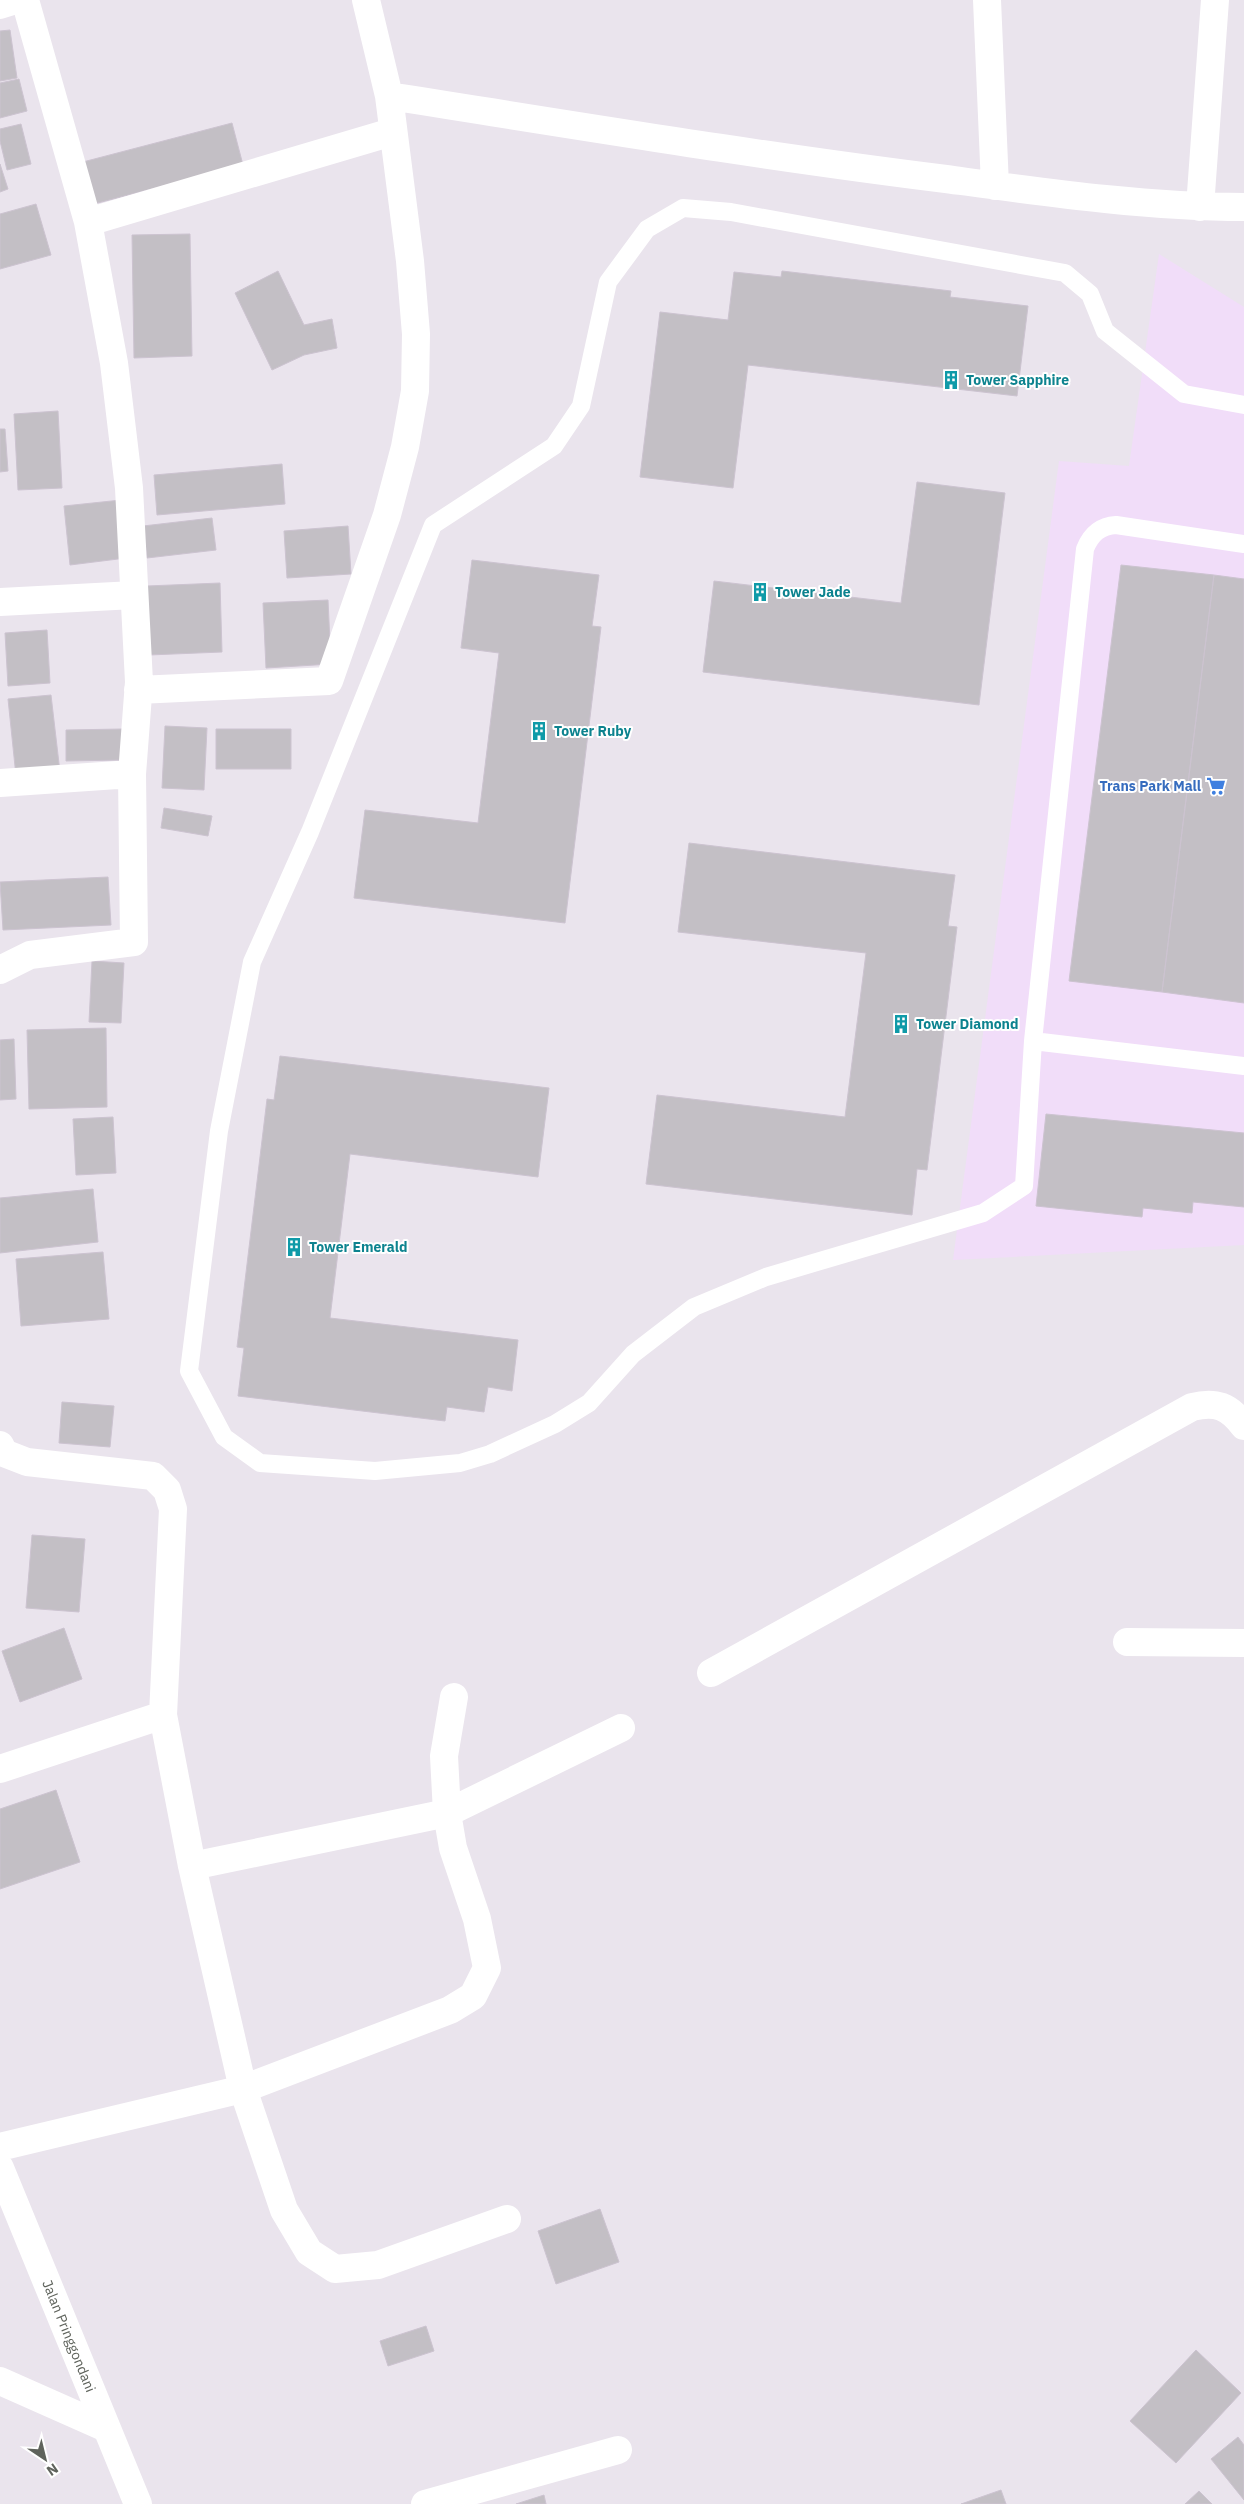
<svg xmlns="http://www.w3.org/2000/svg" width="1244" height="2504" font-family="'IBM Plex Sans',sans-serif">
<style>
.commercial{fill:#f1ddf9}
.building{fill:#c3bfc5;stroke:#ccc3d0}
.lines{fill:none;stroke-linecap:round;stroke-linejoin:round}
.lane{stroke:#fff;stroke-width:18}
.street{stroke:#fff;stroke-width:28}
.labels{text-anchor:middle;stroke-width:4;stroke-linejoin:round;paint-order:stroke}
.culture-label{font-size:14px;font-weight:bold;fill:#0d838f;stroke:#fff;text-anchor:start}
.shop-label{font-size:14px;font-weight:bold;fill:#366cbe;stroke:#fff;text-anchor:end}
.street-label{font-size:14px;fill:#5f635c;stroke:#fff}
</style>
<rect width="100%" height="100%" fill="#eae4ed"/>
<path class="commercial" d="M1159,254L1244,307V1245L953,1260L1059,461L1129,466Z"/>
<path class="building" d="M10,30L17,78L0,81V31Z
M19,79L27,111L0,118V83Z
M232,123L243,165L90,205L79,163Z
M21,124L31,164L7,170L0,141V129Z
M0,164L8,189L0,192Z
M36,204L51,255L0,269V214Z
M190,234L192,356L134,358L132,235Z
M278,271L304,325L332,319L337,348L304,355L272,370L235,293Z
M782,271L951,291L950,297L1028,306L1017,396L748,365L733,488L640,477L660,312L728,320L734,272L781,277Z
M58,411L62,488L18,490L14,414Z
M0,429H5L8,471L0,472Z
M282,464L285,504L157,515L154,475Z
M917,482L1005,493L979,705L703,672L714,581L901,603Z
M121,500L126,558L70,565L64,506Z
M212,518L216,550L147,558L143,526Z
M348,526L351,574L287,578L284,531Z
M472,560L599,575L592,626L601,627L565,923L354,898L365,810L478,823L499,653L461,648Z
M1121,565L1214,575L1162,992L1069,981Z
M1214,575L1244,579V1003L1162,992Z
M220,583L222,652L149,655L147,586Z
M328,600L331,664L266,668L263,603Z
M47,630L50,683L8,686L5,633Z
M51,695L60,772L16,776L8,699Z
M165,726L207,728L204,790L162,788Z
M122,729L123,760L66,761V730Z
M216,729H291V769H216Z
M164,808L212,816L208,836L161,828Z
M689,843L955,875L948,926L957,927L927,1170L917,1169L912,1215L646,1184L657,1095L845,1117L866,953L678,932Z
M108,877L111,925L3,930L0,882Z
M92,961L124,963L121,1023L89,1022Z
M106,1028L107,1107L29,1109L27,1030Z
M14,1039L16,1099L0,1100V1040Z
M280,1056L549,1088L538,1177L350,1154L330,1318L518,1340L512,1391L488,1387L484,1412L447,1407L445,1421L238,1396L244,1348L237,1347L267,1099L274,1100Z
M1046,1114L1244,1133V1207L1193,1202L1192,1213L1143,1208L1142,1217L1036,1206Z
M113,1117L116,1173L76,1175L73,1119Z
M93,1189L98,1242L0,1253V1198Z
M103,1252L109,1319L21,1326L16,1259Z
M62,1402L114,1406L110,1447L59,1443Z
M32,1535L85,1539L79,1612L26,1608Z
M64,1628L82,1679L20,1702L2,1651Z
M56,1790L80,1862L0,1889V1809Z
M600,2209L619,2262L556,2284L538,2231Z
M426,2326L434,2351L388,2366L380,2341Z
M1196,2350L1241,2393L1176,2463L1130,2421Z
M1238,2437L1244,2445V2500L1211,2459Z
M1001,2490L1006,2504H961Z
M1199,2491L1212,2504H1185Z
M544,2495L546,2504H516Z"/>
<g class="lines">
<path class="lane" d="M1244,544L1116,525C1100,526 1091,534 1085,549L1033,1041L1244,1066
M1033,1041L1024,1186L983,1213L766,1277L694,1307L633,1354L589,1403L555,1424L490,1454L460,1463L375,1471L260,1463L224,1437L189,1371L219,1131L252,962L310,832L433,525L554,446L581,406L608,282L647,229L683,208L731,212L1065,273L1090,294L1105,331L1184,394L1244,405"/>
<path class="street" d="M987,0L995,186
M0,5L16,0
M389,96C574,125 760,156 946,179C1043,192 1147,207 1244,207
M1200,207L1215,0
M88,222L392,132
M0,602L134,595
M138,690L329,681L387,515L405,447L415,391L416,334L410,261L389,96L366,0
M0,783L132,774
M0,970L30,955L134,942L132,774L139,682L129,488L114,363L88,222L25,0
M0,1445L4,1453L27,1462L153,1476L167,1490L173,1509L163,1715L192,1866L243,2089L284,2210L309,2252L335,2269L378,2265L507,2219
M1127,1642L1244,1643
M711,1673L1192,1407C1216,1401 1229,1406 1244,1426
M0,1769L163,1715
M192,1866L447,1813L621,1728
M0,2147L243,2089L450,2010L473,1996L487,1968L477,1919L453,1848L447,1813L444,1756L454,1697
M0,2168L138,2504
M0,2381L106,2428
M425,2504L618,2450"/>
</g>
<defs>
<g id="building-bare" transform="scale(1.5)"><path d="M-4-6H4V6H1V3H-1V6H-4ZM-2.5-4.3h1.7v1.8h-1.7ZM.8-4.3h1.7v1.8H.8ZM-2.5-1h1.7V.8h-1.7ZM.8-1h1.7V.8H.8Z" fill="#0f9aa8" stroke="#fff" stroke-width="2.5" paint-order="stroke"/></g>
<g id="supermarket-bare" transform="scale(1.5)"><path d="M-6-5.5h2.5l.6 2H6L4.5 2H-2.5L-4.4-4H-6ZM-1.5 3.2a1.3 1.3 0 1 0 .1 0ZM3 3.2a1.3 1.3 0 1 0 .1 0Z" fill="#3f7fe0" stroke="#fff" stroke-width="2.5" paint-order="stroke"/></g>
</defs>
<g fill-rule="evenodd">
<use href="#building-bare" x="951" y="380"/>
<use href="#building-bare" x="760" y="592"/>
<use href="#building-bare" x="539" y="731"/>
<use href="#supermarket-bare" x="1216" y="786"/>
<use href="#building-bare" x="901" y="1024"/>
<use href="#building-bare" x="294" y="1247"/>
</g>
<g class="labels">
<g class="culture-label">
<text x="966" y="385">Tower Sapphire</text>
<text x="775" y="597">Tower Jade</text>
<text x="554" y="736">Tower Ruby</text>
<text x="916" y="1029">Tower Diamond</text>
<text x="309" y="1252">Tower Emerald</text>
</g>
<g class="shop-label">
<text x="1201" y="791">Trans Park Mall</text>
</g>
<g class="street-label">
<text transform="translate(69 2336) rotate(68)" y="5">Jalan Pringgondani</text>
</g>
</g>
<g transform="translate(45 2459) rotate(145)" stroke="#ffffff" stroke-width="4" paint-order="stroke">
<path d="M0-4L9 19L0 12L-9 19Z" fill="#5f635c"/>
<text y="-8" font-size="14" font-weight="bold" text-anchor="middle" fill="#5f635c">N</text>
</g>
</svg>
